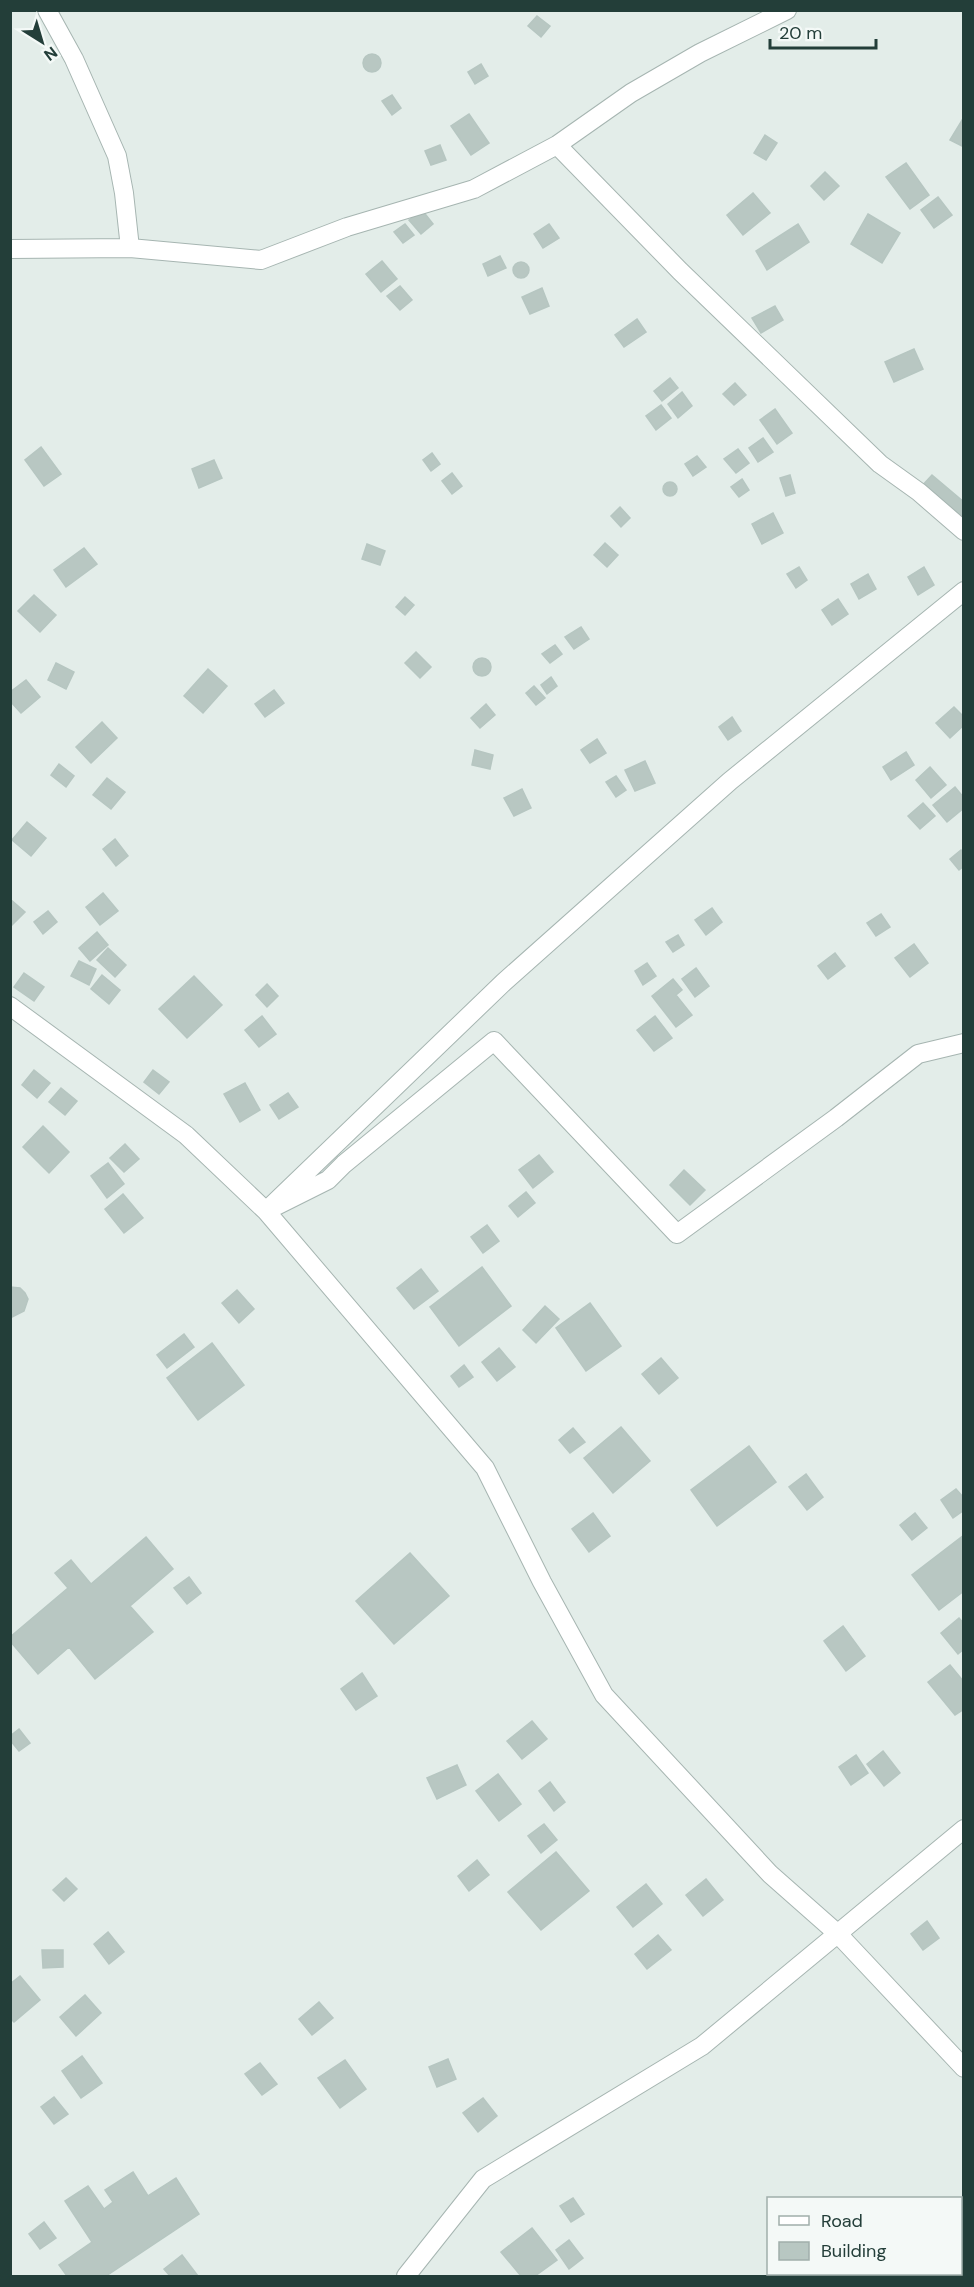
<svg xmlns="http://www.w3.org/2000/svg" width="974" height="2287" font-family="'DM Sans',sans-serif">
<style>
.building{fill:#b8c7c2;stroke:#b6c6c1;stroke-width:1.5}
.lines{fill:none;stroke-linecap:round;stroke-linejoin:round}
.minor-casing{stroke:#a6b5b1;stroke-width:20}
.minor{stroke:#fff;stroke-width:18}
</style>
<rect width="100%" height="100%" fill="#e3ede9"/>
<path class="building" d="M537,16L550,26L541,37L528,26Z
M363 63a9 9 0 1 1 18 0a9 9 0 1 1-18 0Z
M481,64L488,76L475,84L468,72Z
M392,95L401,108L392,115L382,101Z
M469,114L489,143L471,155L451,126Z
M964,117V147L950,140Z
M765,135L777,143L766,160L754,153Z
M440,145L446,160L431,165L425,151Z
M906,163L929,195L910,209L886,177Z
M825,172L839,186L824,200L811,186Z
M753,193L770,213L743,235L727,215Z
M938,197L952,215L934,228L921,210Z
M422,210L433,224L421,234L409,220Z
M868,214L900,233L882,263L851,244Z
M405,224L414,235L403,243L394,232Z
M549,224L559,238L543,248L534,234Z
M798,224L809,242L767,270L756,251Z
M500,256L506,268L488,276L483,264Z
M382,261L397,279L381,292L366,274Z
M513 270a8 8 0 1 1 16 0a8 8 0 1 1-16 0Z
M400,286L412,300L400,310L387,296Z
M542,288L549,306L530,314L522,297Z
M775,306L783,320L761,333L752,318Z
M637,319L646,332L624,347L615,335Z
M914,349L923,369L894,382L885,362Z
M670,378L678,388L662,401L654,391Z
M735,383L746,395L734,405L723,394Z
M682,392L692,406L678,418L668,404Z
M661,405L671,418L656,430L646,416Z
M775,409L792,433L777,444L760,420Z
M763,438L773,452L758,462L749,448Z
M41,447L61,474L44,486L25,460Z
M738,449L749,463L736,473L724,459Z
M432,453L440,464L431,471L423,460Z
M697,456L706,467L693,476L685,464Z
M214,460L222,478L199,488L192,469Z
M452,473L462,486L452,494L442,481Z
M790,475L795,493L786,496L780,478Z
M932,475L964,502V524L921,487Z
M742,479L749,490L739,497L731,487Z
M663 489a7 7 0 1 1 14 0a7 7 0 1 1-14 0Z
M620,507L630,518L621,527L611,516Z
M773,513L783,533L762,544L752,524Z
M605,543L618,555L607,567L594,555Z
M367,544L385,551L380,565L362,559Z
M84,548L97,564L66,587L54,570Z
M799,567L807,580L796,588L787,574Z
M924,567L934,585L918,595L908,577Z
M868,574L876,589L859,599L851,584Z
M34,595L56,615L40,632L18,611Z
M405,597L414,605L405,615L396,607Z
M838,599L848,614L832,625L822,610Z
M581,627L589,639L574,649L565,637Z
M555,645L562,654L550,663L542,654Z
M416,652L431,667L420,678L405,663Z
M473 667a9 9 0 1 1 18 0a9 9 0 1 1-18 0Z
M56,663L74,672L66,689L48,680Z
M208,669L227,686L203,713L184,696Z
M551,677L557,686L547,694L541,685Z
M26,680L40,697L21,713L10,701V692Z
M534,686L545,698L536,705L526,693Z
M274,690L284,703L265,717L255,704Z
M486,704L495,715L480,728L471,718Z
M954,707L964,717V725L950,738L936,723Z
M732,717L741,731L728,740L719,727Z
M102,722L117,738L91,763L76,747Z
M597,739L606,753L590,763L581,750Z
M475,750L493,755L490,769L472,765Z
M906,752L914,765L891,780L883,767Z
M645,761L655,783L635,791L625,770Z
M59,764L74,776L66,787L51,775Z
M930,767L946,785L931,798L916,780Z
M616,776L626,790L616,797L606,782Z
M107,778L125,792L111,809L93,795Z
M955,787L964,798V808L947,822L933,805Z
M522,789L531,808L514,816L504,798Z
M923,803L935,816L920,829L908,816Z
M27,822L46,838L31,856L12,840Z
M115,839L128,856L116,866L103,849Z
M961,850L964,853V866L959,870L950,859Z
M103,893L118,911L100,925L86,907Z
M10,899L25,912L10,927Z
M712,908L722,922L706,935L695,920Z
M48,911L57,922L43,934L34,922Z
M881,914L890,927L876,936L867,923Z
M97,932L108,945L90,961L79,948Z
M678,935L684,945L673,952L666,942Z
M914,944L928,963L910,977L895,958Z
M108,948L126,965L115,977L97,960Z
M835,953L845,966L828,979L818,966Z
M79,961L96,969L89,985L71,976Z
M647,963L656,976L643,985L635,971Z
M696,968L709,986L695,997L682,979Z
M24,973L44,987L34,1001L14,987Z
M102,975L120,990L109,1004L91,989Z
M194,976L222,1005L187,1038L159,1009Z
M673,979L682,990L676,995L692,1015L676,1027L652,996Z
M267,984L278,996L267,1007L256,995Z
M262,1016L276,1034L259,1047L245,1030Z
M655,1016L672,1038L654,1051L637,1030Z
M34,1070L50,1083L37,1098L22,1085Z
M153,1070L169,1082L159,1094L144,1082Z
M245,1083L260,1110L240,1122L224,1094Z
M61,1088L77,1101L65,1115L49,1102Z
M288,1093L298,1107L279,1119L270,1105Z
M43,1126L69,1152L49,1173L23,1147Z
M125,1144L139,1159L124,1172L110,1158Z
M539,1155L553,1172L533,1188L519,1170Z
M108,1163L124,1184L107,1198L91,1176Z
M684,1170L705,1190L690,1205L670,1185Z
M526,1192L535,1203L518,1217L509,1206Z
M123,1194L143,1218L124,1233L105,1209Z
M487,1225L499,1241L483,1253L471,1237Z
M482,1267L511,1306L459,1346L430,1307Z
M421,1269L438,1291L414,1309L397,1288Z
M10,1287L20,1288L25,1293L28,1299L24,1311L12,1317Z
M237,1290L254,1309L239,1323L222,1303Z
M590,1303L621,1346L586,1371L556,1328Z
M545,1306L559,1319L536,1343L523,1330Z
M184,1334L194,1347L167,1368L157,1355Z
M212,1343L244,1385L198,1420L167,1378Z
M499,1348L515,1367L497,1381L482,1362Z
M661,1358L678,1378L659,1394L642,1374Z
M464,1365L473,1377L459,1387L451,1376Z
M621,1427L650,1461L613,1493L584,1458Z
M573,1428L585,1442L570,1453L559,1440Z
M749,1446L776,1482L717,1526L691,1490Z
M806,1474L823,1497L807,1510L789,1487Z
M956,1489L964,1498V1510L953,1518L941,1500Z
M593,1513L610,1536L589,1552L572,1529Z
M915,1513L927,1528L912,1540L900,1525Z
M964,1535V1591L939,1610L912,1575Z
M146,1537L173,1569L130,1606L153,1632L95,1679L69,1647L38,1674L10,1641V1637L68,1588L55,1573L71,1560L91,1584Z
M410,1553L449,1596L394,1644L356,1601Z
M189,1577L201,1593L187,1604L174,1588Z
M959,1618L964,1624V1649L958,1654L941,1633Z
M843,1626L865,1656L846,1671L824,1641Z
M950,1665L964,1682V1709L955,1715L928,1682Z
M362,1673L377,1696L356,1710L341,1689Z
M532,1721L547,1739L522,1759L507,1741Z
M19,1729L30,1743L19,1751L10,1740V1736Z
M883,1751L900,1773L884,1786L867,1764Z
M856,1755L868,1773L851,1785L839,1767Z
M457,1765L466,1785L437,1799L427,1778Z
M498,1774L521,1804L499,1821L476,1791Z
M550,1782L565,1802L554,1811L539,1791Z
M544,1824L557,1840L541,1853L528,1836Z
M556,1852L589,1891L541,1930L508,1892Z
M477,1860L489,1875L469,1891L458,1876Z
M66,1878L77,1889L64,1901L53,1890Z
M706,1879L723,1900L703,1916L686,1895Z
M646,1884L662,1904L633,1927L617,1907Z
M927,1921L939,1938L923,1950L911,1934Z
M108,1932L124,1952L109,1964L94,1944Z
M658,1935L671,1950L647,1969L635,1954Z
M42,1950H63V1967L43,1968Z
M20,1976L40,2000L14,2022L10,2018V1984Z
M85,1995L101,2013L76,2036L60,2017Z
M319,2002L333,2018L312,2035L299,2019Z
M82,2056L102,2083L81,2098L62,2071Z
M448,2059L456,2079L437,2087L429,2067Z
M345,2060L366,2089L340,2108L318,2078Z
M260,2063L277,2084L262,2095L245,2074Z
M54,2097L68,2114L54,2124L41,2107Z
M483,2098L497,2116L478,2132L463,2113Z
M133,2172L148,2196L176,2178L199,2214L106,2276H67L59,2265L92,2242L65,2201L88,2186L104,2209L113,2202L105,2190Z
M573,2198L584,2214L571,2222L560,2206Z
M44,2222L56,2238L40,2249L29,2234Z
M532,2228L557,2260L535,2276H521L501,2252Z
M569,2240L583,2258L569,2269L556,2250Z
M182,2255L198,2276H170L164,2269Z"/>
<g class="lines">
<g class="minor-casing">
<path id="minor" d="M47,10L74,59L117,156L124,193L130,248
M557,145L680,271L880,464L919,492L964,531
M10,249L130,248L261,260L347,227L474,189L557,145L631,93L700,53L787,10
M10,1006L186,1135L266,1211L504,982L730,781L964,591
M964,1043L918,1054L836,1118L677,1234L494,1041L344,1164L328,1180L266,1211L485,1468L542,1582L604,1695L770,1874L838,1934L964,2068
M406,2276L483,2179L702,2046L964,1829"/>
</g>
<use href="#minor" class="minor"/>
</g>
<rect width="974" height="2287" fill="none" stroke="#233e39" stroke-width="24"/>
<rect x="767" y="2197" width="195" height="78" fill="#f4f9f7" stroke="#a0aeab" stroke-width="1.5"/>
<rect x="779" y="2216" width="30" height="9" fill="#ffffff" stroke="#a0aeab" stroke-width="1.5"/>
<text x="821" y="2227" font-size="18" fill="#233e39">Road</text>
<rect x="779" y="2242" width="30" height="18" fill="#b8c7c2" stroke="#a0aeab" stroke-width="1.5"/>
<text x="821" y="2257" font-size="18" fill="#233e39">Building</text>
<g transform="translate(42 42) rotate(143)" stroke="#f4f9f7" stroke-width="4.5" paint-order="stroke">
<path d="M0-4.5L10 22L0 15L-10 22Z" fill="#233e39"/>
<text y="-9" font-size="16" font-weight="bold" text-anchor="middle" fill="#233e39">N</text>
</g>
<path d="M770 39v9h106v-9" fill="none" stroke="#233e39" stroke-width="3"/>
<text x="779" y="39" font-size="18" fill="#233e39" stroke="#f4f9f7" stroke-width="4.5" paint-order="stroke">20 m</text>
</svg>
